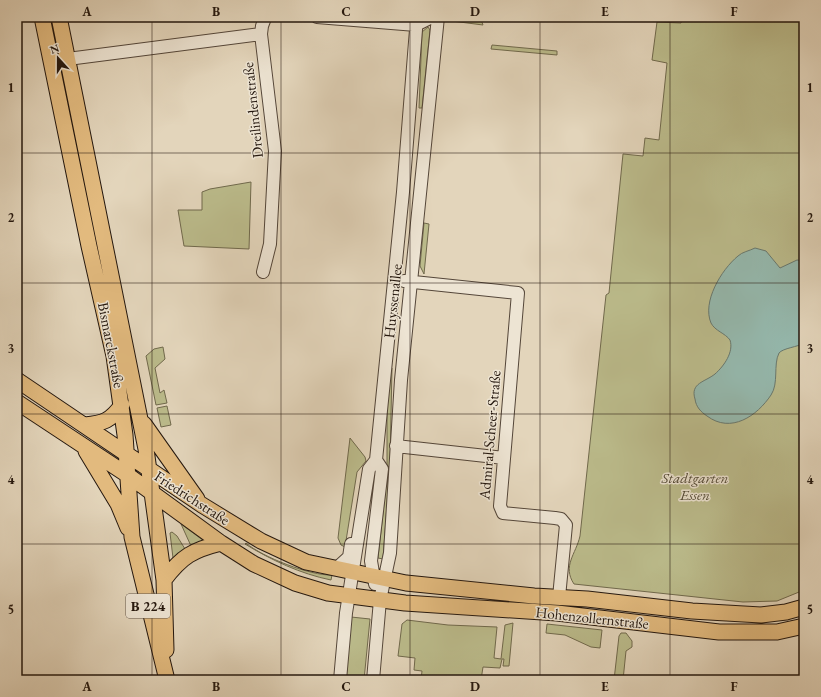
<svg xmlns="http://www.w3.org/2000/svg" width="821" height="697" font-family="'EB Garamond',serif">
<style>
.green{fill:#bbbb8b;stroke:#70694c}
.water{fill:#95b9ae;stroke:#68786e}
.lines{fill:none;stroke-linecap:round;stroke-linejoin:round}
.minor-casing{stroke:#544639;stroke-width:14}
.major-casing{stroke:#24170e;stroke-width:17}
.minor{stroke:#ede4d3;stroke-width:12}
.major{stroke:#e2ba7e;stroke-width:15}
.grid{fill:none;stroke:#24170e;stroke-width:1;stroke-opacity:0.55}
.labels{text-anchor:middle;stroke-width:3;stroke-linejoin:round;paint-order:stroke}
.shield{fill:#ede4d3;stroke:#605449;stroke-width:1}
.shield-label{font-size:14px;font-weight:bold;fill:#24170e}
.street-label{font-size:15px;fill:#24170e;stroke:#ede4d3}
.park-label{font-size:15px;font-style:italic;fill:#514834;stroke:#ede4d3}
.neatline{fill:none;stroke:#24170e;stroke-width:1.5}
.grid-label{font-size:13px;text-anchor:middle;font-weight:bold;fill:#24170e}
</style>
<rect width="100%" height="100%" fill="#e3d5bb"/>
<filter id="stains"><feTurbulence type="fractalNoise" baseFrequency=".005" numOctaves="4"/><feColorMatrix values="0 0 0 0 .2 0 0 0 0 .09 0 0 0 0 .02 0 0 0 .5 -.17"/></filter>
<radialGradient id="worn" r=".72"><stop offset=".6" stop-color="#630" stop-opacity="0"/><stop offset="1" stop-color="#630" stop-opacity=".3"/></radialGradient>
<path class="green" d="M444,17H480L483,25L444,20Z
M682,17H804V590L777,601L743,602L574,584C562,566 576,554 580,536L606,295L609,293L623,154L643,156L645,138L659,140L667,63L652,60L657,22L681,23Z
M428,27L430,30L422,108H419L422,32Z
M492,45L557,51V55L491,49Z
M251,182L249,249L184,246L178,210H202V192L210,189Z
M424,223L429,224L424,274L420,266Z
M163,347L165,359L155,368L160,393L164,390L167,403L156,405L146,356L154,349Z
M390,368H392L390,463L383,559L378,558L387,477V397Z
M167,406L171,425L161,427L157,408Z
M350,438L365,457L366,461L357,472L345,547L341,545L338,538Z
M181,524L204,541L191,546Z
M172,532L177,536L185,549L173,558L170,533Z
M246,543C262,557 311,576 332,575L331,580C301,574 271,560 245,544Z
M351,617L370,619L364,680H346Z
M407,620L448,625L497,627L494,658L501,659L505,625L513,623L509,666H503L504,659H502L500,668L483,667L481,680L450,678L449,680H421L422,671L414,670L415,658L398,656L402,624Z
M547,624L602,630L600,648L591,647L565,635L546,633Z
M621,633H626L632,641V647L626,651L623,680H614L619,636Z"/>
<path class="water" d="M755,248L766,251L780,268L797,260L804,261V343C798,347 783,348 779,353C773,365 779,383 771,395C757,416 731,434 707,416C701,412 696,407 695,399C690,383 705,382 715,374C724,366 734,352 730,340C725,333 715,331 711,323C702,302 721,270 738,256C742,252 749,251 755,248Z"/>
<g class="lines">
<g class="minor-casing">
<path id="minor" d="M317,17L416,25L432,17
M60,60L261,34
M263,272L270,244L275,151L261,34L262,26L265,18
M404,281L518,293L500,506L503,513L555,518L561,519L566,525L559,597
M396,446L504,458
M337,568L349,557L351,544
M375,584L371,561L382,469L376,460
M340,680L346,613L369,469L376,460L403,192L417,17
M373,680L380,600L390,553L401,380L438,17"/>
</g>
<g class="major-casing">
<path id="major" d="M42,17L89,246L114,356L125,435L132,537L167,680
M59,17L146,449L164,580L166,650
M17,380L202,505L261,541L306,562L406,583L534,596L587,599L692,611L761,615L786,612L804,607
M17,402L129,476L221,543L254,564L295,583L328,593L405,603L557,613L719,632H777L804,626
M144,424L197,499
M85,425C104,423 110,421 122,405
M86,451L118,504L128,528
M164,580C182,556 193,550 221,543"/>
</g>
<use href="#minor" class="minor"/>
<use href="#major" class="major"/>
</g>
<path class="grid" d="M152,17V680M281,17V680M410,17V680M540,17V680M670,17V680M17,153H804M17,283H804M17,414H804M17,544H804"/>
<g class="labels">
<rect class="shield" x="126" y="594" width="44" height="24" rx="3"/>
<g class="shield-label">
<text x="148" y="611">B 224</text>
</g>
<g class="street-label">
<text transform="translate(253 110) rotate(-96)" y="5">Dreilindenstraße</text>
<text transform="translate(393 301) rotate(-84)" y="5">Huyssenallee</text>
<text transform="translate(111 345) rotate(79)" y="5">Bismarckstraße</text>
<text transform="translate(490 435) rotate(-85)" y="5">Admiral-Scheer-Straße</text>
<text transform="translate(192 498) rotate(33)" y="5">Friedrichstraße</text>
<text transform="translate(592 618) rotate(6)" y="5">Hohenzollernstraße</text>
</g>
<g class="park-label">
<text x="695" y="483">Stadtgarten<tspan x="695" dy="17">Essen</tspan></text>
</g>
</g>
<rect width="821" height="697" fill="none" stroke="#e3d5bb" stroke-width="44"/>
<g transform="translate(58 58) rotate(339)" stroke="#ede4d3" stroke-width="3" paint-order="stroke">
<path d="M0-3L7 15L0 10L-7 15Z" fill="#24170e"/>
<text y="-6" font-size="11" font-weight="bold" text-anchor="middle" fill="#24170e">N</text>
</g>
<rect x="22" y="22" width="777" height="653" class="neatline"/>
<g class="grid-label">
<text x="87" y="16">A</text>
<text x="216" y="16">B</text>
<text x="346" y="16">C</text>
<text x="475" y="16">D</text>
<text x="605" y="16">E</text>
<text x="734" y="16">F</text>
<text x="11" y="92">1</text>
<text x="810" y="92">1</text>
<text x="11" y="222">2</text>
<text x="810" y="222">2</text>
<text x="11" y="353">3</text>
<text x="810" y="353">3</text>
<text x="11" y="484">4</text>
<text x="810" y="484">4</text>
<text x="11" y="614">5</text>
<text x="810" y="614">5</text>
<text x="87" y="691">A</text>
<text x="216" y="691">B</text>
<text x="346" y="691">C</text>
<text x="475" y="691">D</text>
<text x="605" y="691">E</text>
<text x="734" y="691">F</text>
</g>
<rect width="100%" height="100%" filter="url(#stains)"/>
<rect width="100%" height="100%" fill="url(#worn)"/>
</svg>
